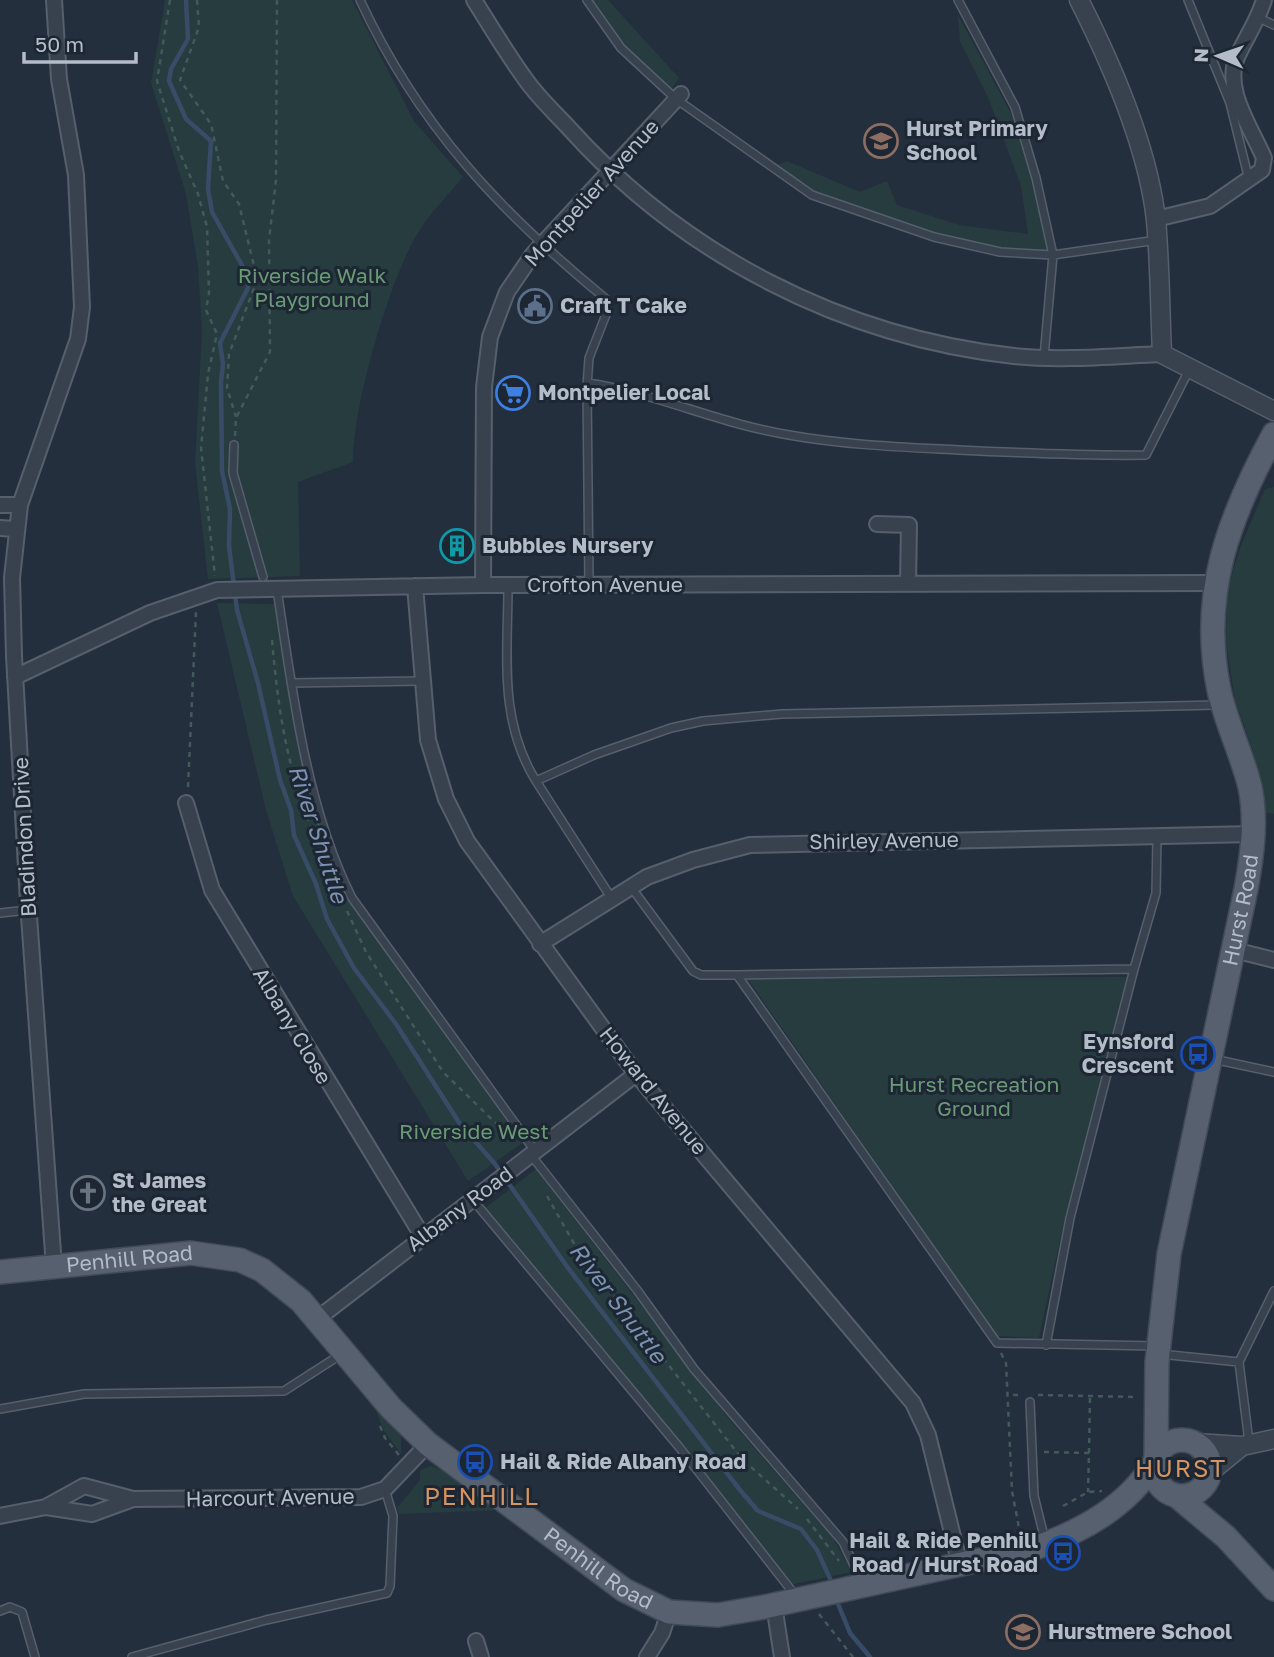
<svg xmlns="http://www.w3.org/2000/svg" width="1274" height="1657" font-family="'Golos Text',sans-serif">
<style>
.green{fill:#263c3f}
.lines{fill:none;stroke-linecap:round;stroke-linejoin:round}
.stream{stroke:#394c67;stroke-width:4.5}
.service-casing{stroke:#565f6c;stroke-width:10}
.minor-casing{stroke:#565f6c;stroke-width:18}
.tertiary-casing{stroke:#565f6c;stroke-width:21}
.primary-casing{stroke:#414a57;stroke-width:26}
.path{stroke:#44595c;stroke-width:2.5;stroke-dasharray:5 5;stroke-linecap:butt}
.service{stroke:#38414e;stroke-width:7}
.minor{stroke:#38414e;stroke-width:14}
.tertiary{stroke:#38414e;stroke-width:18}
.primary{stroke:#56606e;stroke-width:23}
.labels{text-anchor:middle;stroke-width:6;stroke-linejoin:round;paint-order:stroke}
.poi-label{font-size:21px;font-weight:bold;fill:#b4bcc9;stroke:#1d2633;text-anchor:start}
.street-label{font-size:21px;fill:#b4bcc9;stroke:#1d2633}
.park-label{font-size:21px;fill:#6b9a76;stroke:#1d2633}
.water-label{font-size:23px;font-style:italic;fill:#7c92b1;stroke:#1d2633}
.quarter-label{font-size:24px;letter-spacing:2px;fill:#d59563;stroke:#1d2633}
</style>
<rect width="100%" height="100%" fill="#242f3e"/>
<path class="green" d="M165,0H352L414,121L463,177C448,195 428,215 416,236C388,285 353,406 353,462L298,482L300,576L208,579L195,463L202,332L198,266L186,194L151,83Z
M592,0H608L679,78L670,91L611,31Z
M958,15L1013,117L1034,186L1049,253L1011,251L945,237L817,194L775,166L787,161L860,192L887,181L897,205L959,225L1028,234L1021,186L988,97L960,41Z
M1274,487V814L1264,812L1253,751L1235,700L1226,643L1227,590L1240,548L1265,489Z
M217,603L275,604L288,687L313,800L337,876L367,926L524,1142L468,1181L293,896L266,810Z
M1127,977L1065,1217L1039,1338L997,1336L747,978Z
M536,1169L729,1419L833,1538L852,1572L789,1585L484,1209Z
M343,1365L401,1434V1454L384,1431L376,1411L340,1367Z
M432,1466L443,1471L499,1510L399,1514L397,1508L420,1480V1470Z"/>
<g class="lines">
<path class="stream" d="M186,0L188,39L171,69L169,81L186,119L211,141L208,189L212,212L248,276V288L220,343L223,364L221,382L222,471L230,509L229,546L237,610L258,683L280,780L291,810L294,835L316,884L327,919L354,968L396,1024L460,1124L495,1164L568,1268L740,1490L758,1511L801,1529L817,1550L832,1583
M836,1599L850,1633L870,1657"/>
<g class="service-casing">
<path id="service" d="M360,0C418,125 500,212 606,299L607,312L589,358L587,386L589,585
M587,0L621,48L676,99L812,195L934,237L1000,252L1053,255L1044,357
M958,0L1015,107L1036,178L1053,255L1157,240
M1188,0L1230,103L1249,180
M1259,18L1274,25
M588,383C656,393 720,424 789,435C845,445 902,447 959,450C1021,453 1083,456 1146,455L1190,368
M234,445L233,473L263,577
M508,585C508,654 498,720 536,781
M277,589C292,689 306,807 352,898L535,1151
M291,683L421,681
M631,887L693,971L701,975H737
M612,899L536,781L594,755L671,728L703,721L782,714L1218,705
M0,913L28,910
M1213,1059L1274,1072
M531,1155L637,1290L694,1369L843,1542L862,1582
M473,1200L679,1447L795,1595
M1046,1345L1070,1218L1134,969
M1156,1346L997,1343L737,975L1134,969L1156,893L1157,838
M1160,1354L1239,1362
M1030,1402L1034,1496L1045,1540
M0,1409L84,1394L284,1391L340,1355
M1249,1442L1239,1362L1274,1291
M0,1611L10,1607L22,1612L35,1657
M132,1657L266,1620L387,1593L390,1586L393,1516L385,1489"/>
</g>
<g class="minor-casing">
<path id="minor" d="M54,0L59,79L76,175L82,307L78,339L20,505L12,578L14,656L28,902L54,1267
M474,0C491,27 507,54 526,80C538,97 554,112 568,127C683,255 842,337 1014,356C1062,361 1113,356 1162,354
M1156,219L1210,206L1262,170L1264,158C1251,127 1222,88 1238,55C1247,36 1258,20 1264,0
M0,505H20
M877,524L909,525L908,584
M0,528L15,529
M483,585L484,387L490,337L507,292L533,254L681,94
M415,586L428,740L446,799L467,841L636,1074L913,1403L928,1435L960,1565
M15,677L150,613L217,590L483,585L1214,583
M186,803L212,890L423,1237
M540,944L647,877L693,860L750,845L1253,834
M1234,950L1274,960
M317,1319L636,1074
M46,1507L84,1486L133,1499L361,1497L385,1489L428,1444
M0,1516L46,1507L92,1514L133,1499
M774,1605L782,1657
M476,1641L481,1657
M647,1657L662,1633L669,1612"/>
</g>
<g class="tertiary-casing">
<path id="tertiary" d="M1079,0C1112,65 1148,147 1156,220C1160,264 1160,310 1162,354L1274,411
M1196,1443L1242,1446
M1210,1472L1242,1446L1274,1439"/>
</g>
<g class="primary-casing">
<g id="primary">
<path id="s1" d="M0,1272L191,1253L240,1260L262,1270L301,1301L391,1408L428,1444L624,1590L669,1612L718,1615L764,1607L1035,1548C1082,1531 1127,1507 1154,1463"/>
<circle cx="1182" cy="1468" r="28"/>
<path id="s2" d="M1156,1455L1157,1362L1169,1254L1246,889C1252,856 1257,821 1250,787C1242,754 1226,723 1219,690C1199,594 1229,517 1274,434"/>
<path d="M1177,1496L1226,1537L1274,1589"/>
</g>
</g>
<path class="path" d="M170,0L157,81L179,151L198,194L207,227L209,293L206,310L217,334L208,374L201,448L215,576
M197,0L199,27L180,80L211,124L223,181L239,204L256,274L254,288L229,354L227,388L236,417
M235,436L236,418L270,352L269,240L276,180L277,0
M272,640C278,708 286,763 311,828
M188,787L196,612
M347,911L366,952L443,1072L509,1136
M547,1196L576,1247L743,1460L798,1509
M1001,1353L1006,1363L1012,1491L1020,1533
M1013,1395H1021
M1038,1395L1137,1397
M380,1426L385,1438L399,1455
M1044,1452L1089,1453L1088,1492
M1089,1453L1090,1396
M1063,1506L1088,1492L1102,1491
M807,1519L839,1561
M819,1614L853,1657"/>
<use href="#service" class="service"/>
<use href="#minor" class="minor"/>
<use href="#tertiary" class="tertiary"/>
<use href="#primary" class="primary"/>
</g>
<defs>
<g id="school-ring" transform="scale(1.75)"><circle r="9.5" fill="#1d2633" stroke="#8d6e63" stroke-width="1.5"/><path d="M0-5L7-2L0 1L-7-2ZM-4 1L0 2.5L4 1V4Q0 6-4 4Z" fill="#8d6e63"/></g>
<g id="civic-ring" transform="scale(1.75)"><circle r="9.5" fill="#1d2633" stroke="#5c6f8a" stroke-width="1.5"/><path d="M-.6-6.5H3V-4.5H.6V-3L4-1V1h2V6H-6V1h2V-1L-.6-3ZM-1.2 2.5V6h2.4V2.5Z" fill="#5c6f8a"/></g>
<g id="supermarket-ring" transform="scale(1.75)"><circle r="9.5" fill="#1d2633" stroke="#3f7fe0" stroke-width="1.5"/><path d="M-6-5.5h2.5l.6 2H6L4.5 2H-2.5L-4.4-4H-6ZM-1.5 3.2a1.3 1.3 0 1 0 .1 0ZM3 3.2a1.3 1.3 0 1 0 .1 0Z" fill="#3f7fe0"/></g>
<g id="building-ring" transform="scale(1.75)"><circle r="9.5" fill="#1d2633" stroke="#0f9aa8" stroke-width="1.5"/><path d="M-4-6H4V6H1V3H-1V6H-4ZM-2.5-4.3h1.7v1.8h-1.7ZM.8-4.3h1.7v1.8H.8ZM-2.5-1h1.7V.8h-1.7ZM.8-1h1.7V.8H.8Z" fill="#0f9aa8"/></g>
<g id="bus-ring" transform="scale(1.75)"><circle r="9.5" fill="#1d2633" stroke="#1a4fb4" stroke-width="1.5"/><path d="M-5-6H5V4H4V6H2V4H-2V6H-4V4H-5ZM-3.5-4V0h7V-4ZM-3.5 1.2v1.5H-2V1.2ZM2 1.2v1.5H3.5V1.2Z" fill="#1a4fb4"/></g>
<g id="church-ring" transform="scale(1.75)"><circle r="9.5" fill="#1d2633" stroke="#6b7280" stroke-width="1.5"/><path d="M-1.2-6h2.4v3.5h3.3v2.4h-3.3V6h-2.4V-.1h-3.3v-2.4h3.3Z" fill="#6b7280"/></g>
</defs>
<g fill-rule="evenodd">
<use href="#school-ring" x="881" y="141"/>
<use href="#civic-ring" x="535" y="306"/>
<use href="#supermarket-ring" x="513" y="393"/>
<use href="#building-ring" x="457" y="546"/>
<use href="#bus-ring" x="1198" y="1054"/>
<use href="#church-ring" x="88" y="1193"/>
<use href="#bus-ring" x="475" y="1462"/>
<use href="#bus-ring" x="1063" y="1553"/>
<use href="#school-ring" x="1023" y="1632"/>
</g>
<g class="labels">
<g class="poi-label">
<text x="906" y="136">Hurst Primary<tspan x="906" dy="24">School</tspan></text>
<text x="560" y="313">Craft T Cake</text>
<text x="538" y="400">Montpelier Local</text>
<text x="482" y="553">Bubbles Nursery</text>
<text x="1174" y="1049" text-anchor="end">Eynsford<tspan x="1174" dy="24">Crescent</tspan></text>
<text x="112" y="1188">St James<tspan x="112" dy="24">the Great</tspan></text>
<text x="500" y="1469">Hail &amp; Ride Albany Road</text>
<text x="1038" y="1548" text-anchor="end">Hail &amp; Ride Penhill<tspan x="1038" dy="24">Road / Hurst Road</tspan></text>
<text x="1048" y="1639">Hurstmere School</text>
</g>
<g class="street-label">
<text transform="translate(592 193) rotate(-48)" y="7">Montpelier Avenue</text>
<text x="605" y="592">Crofton Avenue</text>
<text transform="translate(25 837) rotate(-93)" y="7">Bladindon Drive</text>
<text transform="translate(884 841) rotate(-1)" y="7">Shirley Avenue</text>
<text dy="7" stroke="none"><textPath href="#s2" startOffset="553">Hurst Road</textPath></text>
<text transform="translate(292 1026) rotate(59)" y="7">Albany Close</text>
<text transform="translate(653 1091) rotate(51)" y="7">Howard Avenue</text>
<text transform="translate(460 1209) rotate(-37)" y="7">Albany Road</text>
<text dy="7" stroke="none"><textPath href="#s1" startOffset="130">Penhill Road</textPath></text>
<text transform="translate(270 1498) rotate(-1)" y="7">Harcourt Avenue</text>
<text dy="7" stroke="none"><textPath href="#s1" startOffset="718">Penhill Road</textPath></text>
</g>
<g class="park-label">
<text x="312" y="283">Riverside Walk<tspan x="312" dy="24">Playground</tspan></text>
<text x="974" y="1092">Hurst Recreation<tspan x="974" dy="24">Ground</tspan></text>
<text x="474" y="1139">Riverside West</text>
</g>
<g class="water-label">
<text transform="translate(318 834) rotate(72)" y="8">River Shuttle</text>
<text transform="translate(618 1303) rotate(53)" y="8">River Shuttle</text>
</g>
<g class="quarter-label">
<text x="1181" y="1477">HURST</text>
<text x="482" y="1505">PENHILL</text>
</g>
</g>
<g transform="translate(1218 56) rotate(272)" stroke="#1d2633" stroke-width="5" paint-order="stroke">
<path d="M0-5L12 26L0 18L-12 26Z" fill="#b4bcc9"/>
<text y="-10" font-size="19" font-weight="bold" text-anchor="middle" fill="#b4bcc9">N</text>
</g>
<path d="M24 52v10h112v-10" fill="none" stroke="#b4bcc9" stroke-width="3.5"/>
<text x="35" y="52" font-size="21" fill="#b4bcc9" stroke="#1d2633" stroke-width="5" paint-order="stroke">50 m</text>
</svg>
